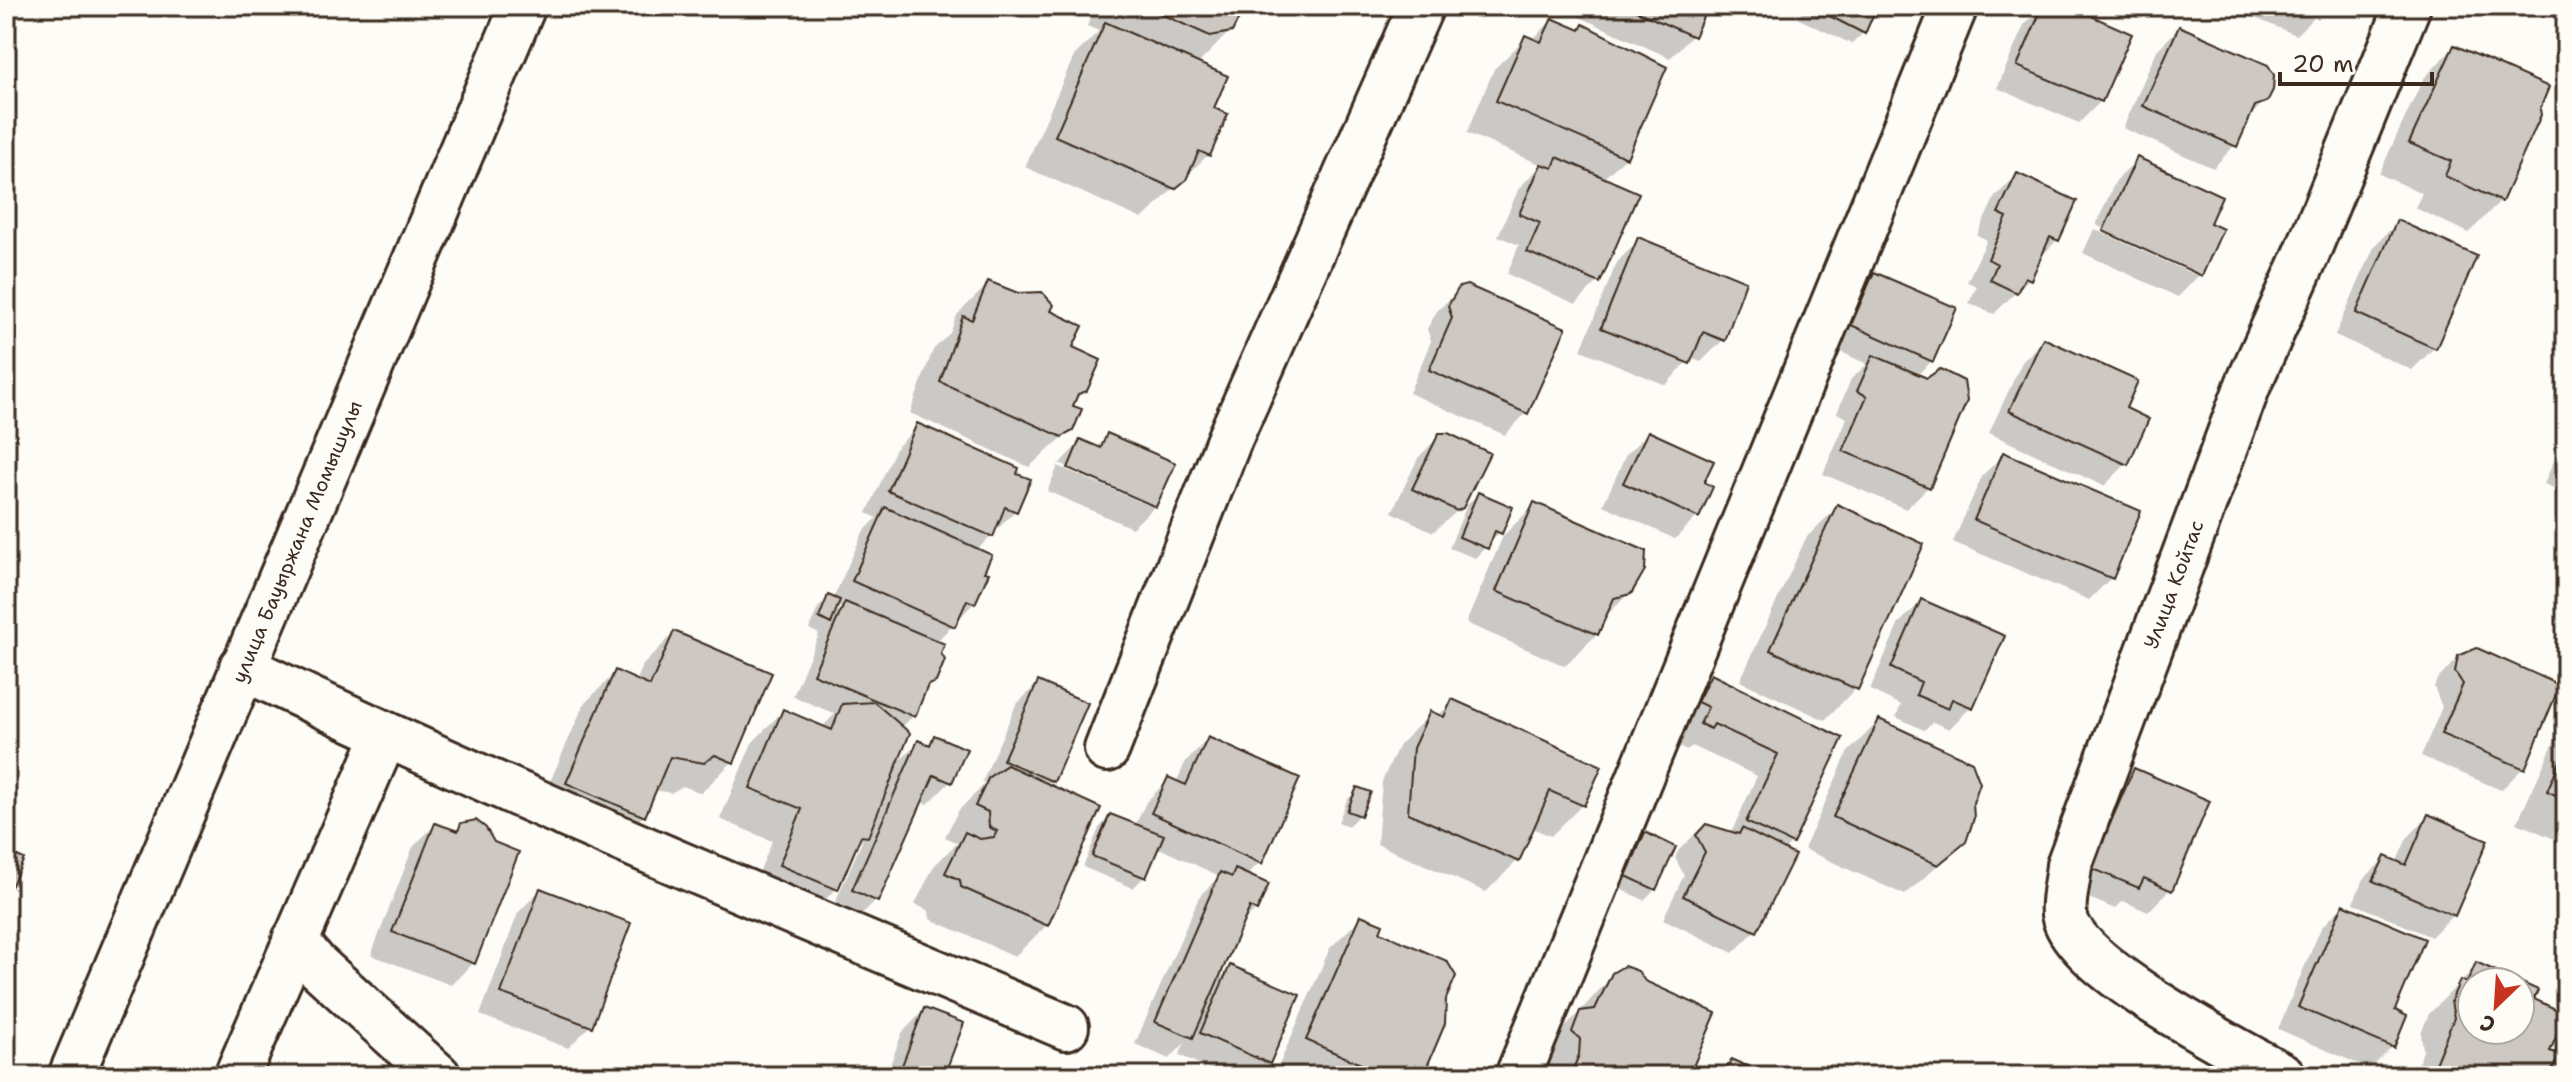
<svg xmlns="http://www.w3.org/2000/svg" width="2572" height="1082" font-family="'Shantell Sans',sans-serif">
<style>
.shadow{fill:#0003;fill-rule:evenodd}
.building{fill:#cdc8c2;stroke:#3b2a1e;stroke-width:2;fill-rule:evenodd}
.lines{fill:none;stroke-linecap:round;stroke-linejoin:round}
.minor-casing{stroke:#3b2a1e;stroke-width:50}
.minor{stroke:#fdfcf7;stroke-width:44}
.labels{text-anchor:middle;stroke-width:8;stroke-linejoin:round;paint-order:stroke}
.street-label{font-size:20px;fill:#3b2a1e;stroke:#fdfcf7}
</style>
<rect width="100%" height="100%" fill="#fdfcf7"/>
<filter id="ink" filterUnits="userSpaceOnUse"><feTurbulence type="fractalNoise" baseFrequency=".0125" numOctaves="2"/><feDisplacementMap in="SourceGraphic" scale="16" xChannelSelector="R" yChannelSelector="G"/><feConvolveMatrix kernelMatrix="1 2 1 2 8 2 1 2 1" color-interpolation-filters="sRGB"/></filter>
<g filter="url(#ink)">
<path class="shadow" d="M1096,6H1243L1230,31L1197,65L1212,109L1208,155L1142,219L1025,167L1074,56L1099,31L1087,26Z
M1577,6H1705L1692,36L1670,58L1573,14Z
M1805,6H1875L1863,33L1852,44L1799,19Z
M2043,6H2064L2101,101L2079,123L1997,88L2024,25Z
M2226,6H2325L2296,35Z
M1552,20L1578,32L1583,26L1626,157L1603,179L1598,282L1576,304L1507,274L1519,245L1498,236L1519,188L1542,165L1467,133L1494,69L1526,38L1532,40Z
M2179,28L2266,100L2246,120L2235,145L2213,168L2123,128L2157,50Z
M2454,47L2538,109L2539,115L2500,201L2469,233L2415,208L2422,193L2379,174L2423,79Z
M2137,160L2207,224L2200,274L2178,297L2083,253L2094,229L2193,274V270L2096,225L2115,182Z
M2017,175L2074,202L2057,240L2039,259L2029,279L1994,314L1969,303L1977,286L1967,282L1987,240L1977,235L1995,197Z
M2397,223L2434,348L2412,370L2335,335L2375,245Z
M1639,240L1723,340L1701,362L1690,358L1666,385L1581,350L1617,262Z
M1875,274L1932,361L1916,376L1928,487L1906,509L1823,474L1847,418L1837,413L1851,379L1867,364L1830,347L1853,297Z
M988,284L1048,312L1070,348L1085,390L1071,404V430L1029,467L910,413L933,350L950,333L957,315Z
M1460,289L1527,412L1505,435L1409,393L1431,341L1427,329L1437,311Z
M2044,340L2124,409L2146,420L2126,464L2104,486L1989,433L2022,362Z
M918,426L1016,510L976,551L974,603L936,642L934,681L923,692L913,716L901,728L894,766L919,742L926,746L935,737L950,782L928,804L921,801L876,900L854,922L831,912L863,839L854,849L836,889L805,920L749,897L772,841L720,819L752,743L783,711L821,728L835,714L793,696L819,634L809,629L818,608L829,597L833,599L863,532L877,518L867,513L896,448ZM836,605L841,608L831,618Z
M1648,433L1697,517L1675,539L1603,505L1626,455Z
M2566,433V493L2544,484Z
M1440,435L1462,507L1433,532L1392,512L1418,458Z
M1108,436L1155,506L1132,528L1047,491L1059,464L1081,441L1096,448ZM1059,463L1148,501V505L1058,466Z
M2004,454L2111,578L2089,600L1953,542L1982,476Z
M1478,494L1500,532L1475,558L1449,548L1467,505Z
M1534,505L1629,593L1604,618L1597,634L1565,666L1466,623L1503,536Z
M1838,506L1856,688L1825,720L1740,681L1806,538Z
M1922,601L1971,707L1949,729L1933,722L1924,730L1896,717L1901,705L1870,690L1899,623Z
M674,633L732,762L701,793L683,786L671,793L654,790L643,816L612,847L536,814L584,704L615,673L636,682L643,665Z
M2476,650L2523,768L2501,790L2421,756L2442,707L2434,687L2437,680L2459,657Z
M1711,676L1841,738L1792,843L1783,851L1792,856L1755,931L1733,953L1663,919L1684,875L1675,858L1678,851L1700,829L1718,827L1731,833L1757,776L1692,746L1687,750L1679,747L1687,729L1677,724L1689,698Z
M1038,683L1086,704L1047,786V925L1015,956L930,919L929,911L915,904L934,866L957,843L945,837L958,811L986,783L982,782L1016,705Z
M1453,701L1599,767L1582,805L1551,836L1532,828L1517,861L1486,892L1377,844L1382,781L1399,745L1430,714L1437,717Z
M2566,716V844L2517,823Z
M1879,721L1978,783L1964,841L1905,895L1804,849L1848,752Z
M1208,739L1260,862L1246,876L1256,910L1239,926L1214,984L1230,968L1268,1063L1255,1076H1226L1179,1055L1185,1043L1169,1059L1135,1044L1199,897L1219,876L1157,847L1144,877L1133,888L1083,867L1099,828L1110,816L1135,826L1146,802L1168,780L1176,783L1186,761Z
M2134,771L2170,889L2148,912L2123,901L2115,909L2070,890L2112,793Z
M1358,789L1359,815L1348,826L1338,822L1347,800Z
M2429,816L2453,915L2431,937L2353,903L2363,880L2385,858L2396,863L2407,838Z
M435,825L454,832L462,825L516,853L473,963L451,985L371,955L413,847Z
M1646,835L1655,889L1644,900L1616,887L1635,846Z
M540,890L590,1026L568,1048L480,1015L518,913Z
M2343,906L2392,1011V1047L2370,1069L2278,1029L2321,928Z
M1362,917L1377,933L1420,1076H1286L1276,1072L1330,948Z
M2477,965L2515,982H2472V1030H2520V984L2531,1000L2548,1052L2546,1076H2413L2423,1051L2421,1033L2429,1014Z
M1613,975L1686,1076H1549L1550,1071L1542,1064L1549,1045Z
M924,1010L942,1076H886L902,1033Z
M1732,1062L1763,1076H1718Z"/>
<path class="building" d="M1143,6H1245L1232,32L1210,36Z
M1625,6H1708L1694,37Z
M1810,6H1877L1865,34Z
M2043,6H2069L2132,34L2102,102L2017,66Z
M1552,18L1580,30L1583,24L1667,67L1627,158L1496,101L1525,35L1541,42Z
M1105,22L1228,76L1214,108L1228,114L1210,156L1199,151L1186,180L1175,189L1055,136Z
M2179,26L2268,65L2274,75L2273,90L2267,102L2255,106L2237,147L2143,106Z
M2454,45L2549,87L2540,109L2541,115L2502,202L2445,176L2451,161L2409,143Z
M1557,157L1639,193L1600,283L1527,252L1540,223L1519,214L1541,164L1553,168Z
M2137,157L2222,196L2210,223L2223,229L2202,276L2103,231Z
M2017,173L2077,201L2059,241L2050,237L2031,280L2025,277L2017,293L1990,280L1997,264L1988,259L2007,217L1998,213Z
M2397,220L2477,256L2436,349L2356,313Z
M1638,237L1746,281L1725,341L1703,332L1690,364L1601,328Z
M1874,272L1957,308L1933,362L1851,325Z
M988,281L1018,293L1042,292L1054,305L1051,311L1083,326L1073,347L1101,360L1087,391L1078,394L1073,406L1082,409L1073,431L1062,437L940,382L963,316L972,320Z
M1467,285L1566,328L1528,414L1429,370L1452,318L1448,306L1459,287Z
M2043,338L2138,381L2126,408L2149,419L2128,465L2009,411Z
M1873,355L1927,378L1940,369L1964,381L1967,401L1930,488L1843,451L1867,396L1857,391Z
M917,423L1019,468L1017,474L1031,479L1017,512L1005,507L993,537L888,491Z
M1648,431L1714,461L1704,482L1713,487L1699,518L1623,483Z
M1107,433L1176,463L1156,507L1068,468L1080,439L1101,448Z
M1439,433H1448L1490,453L1463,508L1457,511L1412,489Z
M2003,452L2141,511L2113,579L1974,520Z
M1478,492L1513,507L1502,534L1495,531L1488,549L1459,537Z
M1534,502L1646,551L1645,570L1631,594L1614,598L1598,635L1496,591Z
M1837,504L1924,544L1858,690L1770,650Z
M885,507L992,555L984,572L989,573L975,604L967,600L955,627L852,581Z
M828,595L840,600L831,624L819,618Z
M1921,599L2005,636L1973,708L1952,699L1948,709L1916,695L1921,682L1891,668Z
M845,602L945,644L941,653L945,660L936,682L928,685L915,717L813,674Z
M674,631L772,673L734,763L715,755L704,763L670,757L645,817L566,783L615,670L650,686Z
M2477,648L2560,685L2525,769L2441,734L2463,684L2455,672L2458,656Z
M1711,674L1843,738L1793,844L1746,822L1778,754L1714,724L1711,729L1700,724L1708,707L1697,702Z
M1038,681L1088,703L1054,782L1003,760Z
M1452,699L1602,766L1584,806L1550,791L1519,862L1408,813L1413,748L1430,711L1444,717Z
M874,702L910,733L868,837L861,836L838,890L779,865L802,809L750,788L783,709L832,730L842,704Z
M1879,719L1972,762L1980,783L1973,803L1974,818L1966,842L1938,865L1833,817Z
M934,735L967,749L952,783L934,775L878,902L852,890L918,740L930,745Z
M1208,737L1300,778L1262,864L1151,813L1168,777L1186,785Z
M2566,747V800L2547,791Z
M1007,765L1101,808L1048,926L961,887L960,880L945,873L965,832L980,839L994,837L997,831L989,827L988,812L975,806L989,777Z
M2134,768L2210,801L2172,891L2144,878L2139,888L2091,868Z
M1357,787L1371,792L1361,816L1347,811Z
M1110,814L1164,835L1146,878L1092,856Z
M2428,814L2488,840L2455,916L2373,881L2385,856L2406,865Z
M476,820L486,828L494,842L519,852L475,964L392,932L435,823L458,831L461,823Z
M1706,824L1739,834L1742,828L1795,855L1757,932L1683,896L1705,852L1696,835Z
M1645,832L1676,847L1656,890L1626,876Z
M6,851L24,859L6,898Z
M1235,869L1269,884L1257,911L1250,907L1193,1038L1155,1022L1220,872L1232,877Z
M540,888L631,923L592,1027L501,993Z
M2343,904L2425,939L2395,1010L2407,1016L2394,1048L2298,1007Z
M1361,915L1383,924L1380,932L1447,961L1456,976L1446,999L1445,1024L1423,1076H1372V1069L1306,1040Z
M2476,962L2538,990L2534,999L2566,1014L2550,1051L2560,1054L2549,1076H2444L2432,1071L2454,1018L2451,1001L2460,980L2467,983ZM2472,982H2520V1030H2472Z
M1230,965L1300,995L1270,1064L1200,1033Z
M1624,966L1638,971L1645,981L1716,1013L1689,1076H1570L1579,1055L1580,1039L1572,1032L1580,1011L1595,1009L1612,973Z
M924,1008L964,1023L944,1076H898Z
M1731,1059L1768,1076H1724Z"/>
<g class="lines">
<g class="minor-casing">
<g id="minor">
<path d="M242,667C513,797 790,911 1066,1027"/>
<path d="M1107,749L1229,440L1421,6"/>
<path d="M295,940L315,964L438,1076"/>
<path id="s1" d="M71,1076L523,6"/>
<path d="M237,1076L385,736"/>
<path d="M1518,1076L1955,6"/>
<path id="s2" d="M2283,1076C2234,1048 2073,968 2064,914C2062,900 2068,880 2069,865L2248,385L2307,253L2408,6"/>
</g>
</g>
<use href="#minor" class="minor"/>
</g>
</g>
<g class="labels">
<g class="street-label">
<text dy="7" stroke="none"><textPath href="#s1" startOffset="580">улица Бауыржана Момышулы</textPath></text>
<text dy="7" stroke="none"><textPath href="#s2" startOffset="626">Улица Койтас</textPath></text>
</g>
</g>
<rect width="2572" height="1082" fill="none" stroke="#fdfcf7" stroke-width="32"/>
<rect x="16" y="16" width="2540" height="1050" fill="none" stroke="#3b2a1e" stroke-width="3" filter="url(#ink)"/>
<g transform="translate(2496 1006) rotate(205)"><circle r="38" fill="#fdfcf7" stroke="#afa8a0" stroke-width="2"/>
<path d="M0-6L14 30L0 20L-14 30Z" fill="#c8321e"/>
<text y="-12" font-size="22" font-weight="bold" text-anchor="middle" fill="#3b2a1e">С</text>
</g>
<path d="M2280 72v12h152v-12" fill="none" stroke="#3b2a1e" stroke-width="4"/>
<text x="2292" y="72" font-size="24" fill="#3b2a1e" stroke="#fdfcf7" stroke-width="6" paint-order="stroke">20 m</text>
</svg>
